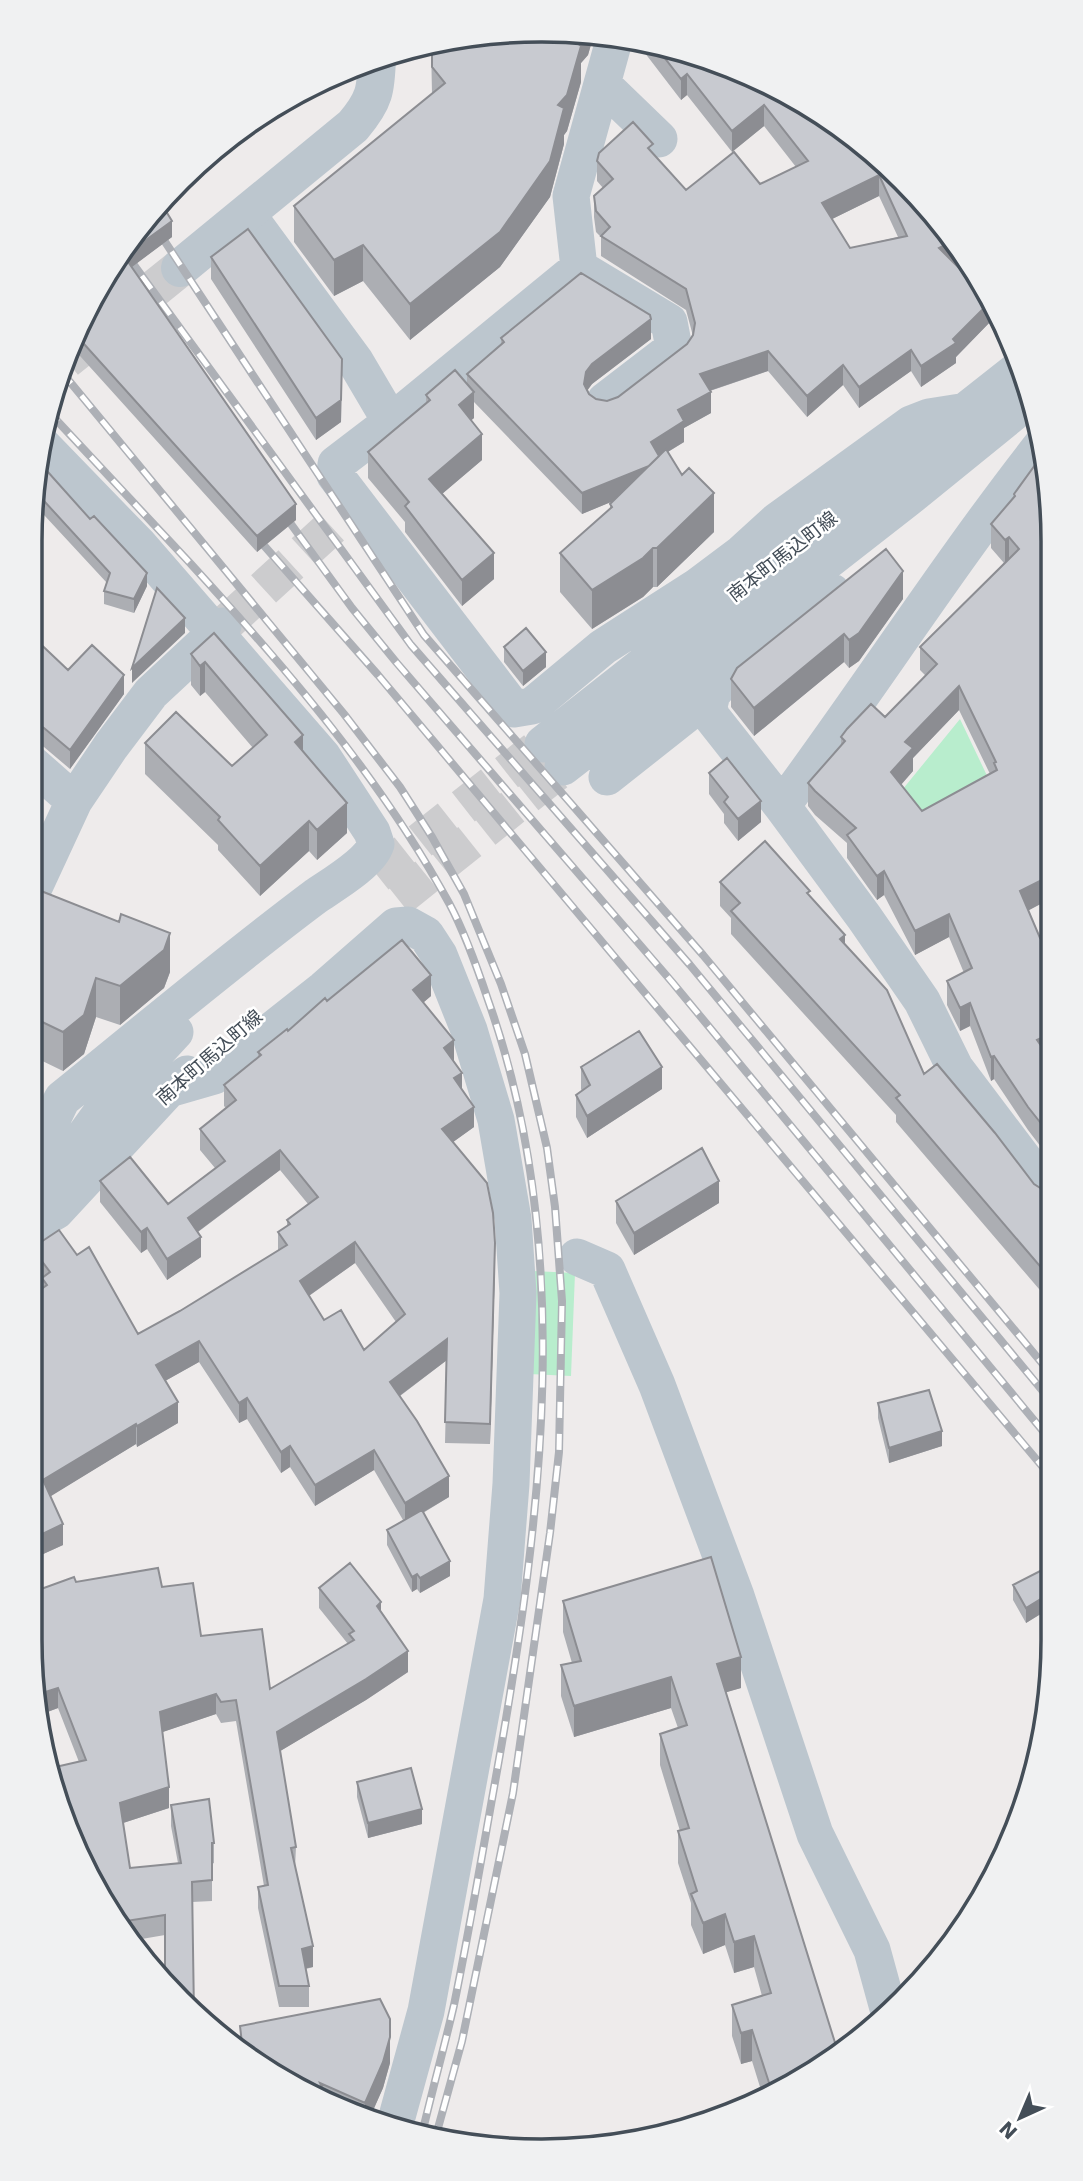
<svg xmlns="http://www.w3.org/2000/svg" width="1083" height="2181" font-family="'DejaVu Sans','Noto Sans JP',sans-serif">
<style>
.green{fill:#b8edcd}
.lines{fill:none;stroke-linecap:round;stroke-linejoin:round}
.minor-tunnel{stroke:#ccccce;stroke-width:37;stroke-dasharray:37 18;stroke-linecap:butt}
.tertiary-tunnel{stroke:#ccccce;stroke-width:38;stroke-dasharray:38 19;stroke-linecap:butt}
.minor{stroke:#bcc6ce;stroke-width:37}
.tertiary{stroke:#bcc6ce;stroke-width:38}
.rail-casing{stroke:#adb0b6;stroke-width:8}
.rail{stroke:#fff;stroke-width:5;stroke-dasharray:16;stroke-linecap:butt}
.wall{fill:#acaeb3;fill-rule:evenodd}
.shaded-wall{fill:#8c8d92}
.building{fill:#c8cad0;stroke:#8c8d92;stroke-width:2;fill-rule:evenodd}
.labels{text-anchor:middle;stroke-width:5;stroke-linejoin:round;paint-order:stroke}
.street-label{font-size:19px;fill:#444e58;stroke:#fff}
.rim{fill:none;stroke:#444e58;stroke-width:3.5}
</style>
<rect width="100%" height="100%" fill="#eeebeb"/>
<path class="green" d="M960,719L991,784L931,837L898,795Z
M533,1271L575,1273L571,1376L529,1374Z"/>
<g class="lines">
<path class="minor-tunnel" d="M223,626L351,509
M377,875L543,744
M398,899L563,767"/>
<path class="tertiary-tunnel" d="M66,360L180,268"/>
<path class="minor" d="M602,84L659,139
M247,214L355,361L391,422L579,268L571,196L615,37
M579,268L669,322L674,348L605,401
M391,422L336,464L335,475L514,709L532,706L603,647L698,586L742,553L777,521L911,424L929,417L967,411
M712,694L709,706L711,716L782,806L864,917L922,1001L955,1068L1051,1195
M543,744L1020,368
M31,763L74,801
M563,767L907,499L1029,400
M607,777L712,694L726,677L832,592
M782,806C870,687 950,562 1041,446
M30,896L74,801L111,746L151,693L223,626
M169,1089L214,1076L324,989L396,926L408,925L426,935L439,955L469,1030L496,1120L513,1219L518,1293L511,1484L502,1599L426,2011L395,2124
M39,1187L47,1130L62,1099C146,1031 229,961 316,896C332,885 370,863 376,844L372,832L323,757L139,545L41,444
M31,1191L67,1160L104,1109L175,1032
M30,1226L56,1211L169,1089L187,1074
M577,1257L607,1270L657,1385L736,1596L815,1834L872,1950L889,2012"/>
<path class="tertiary" d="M180,268L353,126C375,100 376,90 377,57"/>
<g class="rail-casing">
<path id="rail" d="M154,225L424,635L703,955L1051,1374
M123,250L411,645L690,965L1051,1401
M61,371L344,714L400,787L432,837L464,894L501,984L525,1054L547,1148L555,1207L562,1301L559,1452L550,1533L513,1793L462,2041L435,2139
M47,410C95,461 142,512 190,563C286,668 380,777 449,903C465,933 477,967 488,1000C576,1248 542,1517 497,1771C483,1849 470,1927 454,2005C444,2048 432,2091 422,2134
M280,509L352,608L396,662L672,982L1052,1442
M252,532L378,675L1052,1478"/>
</g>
<use href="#rail" class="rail"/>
</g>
<path class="wall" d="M575,31L594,34L588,55L581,63V82L567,131L564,135V144L550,197L500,267L410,340L363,281L334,296L294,242V206L432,94L431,44L474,34Z
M638,41L674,47L879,156L952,262L991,303V321L956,357V363L921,387L911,371L859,408L843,385L807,417L768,371L710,391L711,413L684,428V442L668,452L714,532L657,587H653L643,597L592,629L560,592V553L610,509V504L613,501L582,514L474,402V418L471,420L482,460L442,494L494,579L462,606L405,532V522L368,478V452L426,403V395L467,384V374L501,345V338L651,339L592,384L587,391L589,394L596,399L607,401L618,397L687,344L693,336L686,310L601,256V237L596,232L594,217V196L603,188L597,181V161L653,153L686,190L760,184L796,167L764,126L732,152L687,95L681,100L638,44ZM879,196L898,237L850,248L832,219Z
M135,230L172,237L131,267L296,520L257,552L71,346L82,316Z
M211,257L342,381L341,422L316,440L211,279Z
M39,462L147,586L134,613L104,604V591L107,583L32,502Z
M1049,475L1050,899L1028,910L1051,1058H1049L1051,1060V1160L1028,1130L994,1079L991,1081L970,1026L960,1031L947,1005V981L964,973L949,937L915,955L884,895L877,900L847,858V843L815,815L808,806V783L841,746V737L885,717L926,676L920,670V647L1004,563L991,548V524L1014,498V494ZM959,710L990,774L922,811L901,785L913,771V758Z
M903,599L859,661L849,668L844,662L754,736L731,707V679Z
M214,633L303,750L347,833L317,860L309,851L260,896L218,850V845L145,774V743L232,766L253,748L205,692L200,696L191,685V654Z
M31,635L68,670L124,694L70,769L44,747L36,743L31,742Z
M504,647L546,667L523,686L504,662Z
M709,773L761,822L738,841L724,823V814L709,794Z
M720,882L810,897L845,945L924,1074L1034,1184L1051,1198V1303L896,1122V1115L731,934V918L720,906Z
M30,904L170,972L164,988L120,1025L96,1017L84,1054L63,1071L30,1055Z
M431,996L423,1003L453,1061L474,1127L453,1142L495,1264L490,1444L445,1443L447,1360L400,1396L449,1497L423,1513L450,1576L420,1593L417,1589L412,1592L387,1545V1530L403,1520L374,1470L315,1506L290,1467L281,1473L247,1419L239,1423L199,1362L165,1381L178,1423L137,1447L136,1444L50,1496L63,1545L30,1560V1297L42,1288V1282L32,1269V1248L77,1255L138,1334L180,1311L278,1251V1232L287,1226V1220L308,1204L280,1170L198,1232L201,1257L167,1280L147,1249L141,1253L100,1202V1181L168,1204L215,1168L200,1150V1129L226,1108L224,1106V1085L258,1058V1052L327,1001ZM355,1263L396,1322L364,1350L324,1320L309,1296Z
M581,1067L662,1089L587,1138L576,1117V1095L582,1091L581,1089Z
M616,1201L719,1203L634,1255L616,1223Z
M878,1403L942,1446L889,1463L878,1418Z
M1052,1565V1614V1607L1026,1623L1013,1600V1585Z
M76,1582L162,1587L201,1636L270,1689L348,1644L319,1608V1588L381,1613L408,1672L366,1700L280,1751L296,1847L295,1868L313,1967L306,1969L309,1986V2007H279L258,1908V1887L264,1886L236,1721L221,1723L216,1714L162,1732L169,1808L123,1823L130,1868L178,1863L171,1826V1805L214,1843V1863L212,1864V1901L192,1902L165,1966V1935L130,1941L57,1804L79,1762L58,1708L42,1714Z
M563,1601L741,1688L726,1692L837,2049L767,2099L764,2100L752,2061L741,2064L732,2036V2005L762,1996L754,1967L734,1973L725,1945L703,1954L691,1925V1903L678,1863V1831H680L660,1765V1734L678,1728L671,1708L574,1737L561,1696V1665L572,1663L563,1632Z
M357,1782L422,1824L368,1838L357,1797Z
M240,2026L390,2063L383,2088L371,2115L285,2082L240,2050Z"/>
<path class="shaded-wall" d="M577,31L594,34L588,55L581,63V82L567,131L564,135V144L550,197L500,267L410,340V304L558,105L571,38Z
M687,74V95L681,100V79Z
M764,105V126L732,152V131Z
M879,175V196L822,224V203Z
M172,221V237L124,273V256Z
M953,241L966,255L939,269V248Z
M363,245V281L334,296V260Z
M991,301V321L956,357V363L921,387V366L953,339Z
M651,319V339L592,384L586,392L584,384L586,372L592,364Z
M911,350V371L859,408V387Z
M768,351V371L700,394V374Z
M342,359L341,422L316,440V418Z
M843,365V385L807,417V396Z
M474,392V418L459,431V405Z
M711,392V413L684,428V442L651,462V442L678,410Z
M482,434V460L429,505V479Z
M662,460V481L582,514V493Z
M714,493V532L657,587V548Z
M296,504V520L257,552V536Z
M1009,537V560L1005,563V540Z
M653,548V587L643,597L592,629V590Z
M494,553V579L462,606V580Z
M903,571V599L859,661L849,668V640Z
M147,573V586L134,613V599Z
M185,618V633L132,683V668Z
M844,634V662L754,736V708Z
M546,652V667L523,686V671Z
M205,662V692L200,696V666Z
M124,675V694L70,769V750Z
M959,686V710L913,758V771L891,796V772L905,742Z
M303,735V766L295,742Z
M761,801V822L738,841V819Z
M347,803V833L317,860V830Z
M309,821V851L260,896V866Z
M884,871V895L877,900V876Z
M1050,876V899L1020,915V891Z
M949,914V937L915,955V931Z
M170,933V972L164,988L120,1025V986Z
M845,935V958L840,939Z
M431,975V996L413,1011V990Z
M96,978V1017L84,1054L63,1071V1032Z
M970,1003V1026L960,1031V1008Z
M1050,1031L1051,1058L1037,1063V1040Z
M454,1040V1061L444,1048Z
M994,1056V1079L991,1081V1057Z
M662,1067V1089L587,1138V1116Z
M462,1073V1094L454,1078Z
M474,1107V1127L442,1150V1129Z
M280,1150V1170L188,1239V1218Z
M719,1181V1203L634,1255V1233Z
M147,1228V1249L141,1253V1232Z
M201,1237V1257L167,1280V1259Z
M355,1242V1263L300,1302V1281Z
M495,1243V1264L490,1444V1424Z
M447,1339V1360L390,1403V1382Z
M199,1341V1362L156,1386V1365Z
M247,1398V1419L239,1423V1403Z
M178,1402V1423L137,1447V1426Z
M136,1424V1444L43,1501V1480Z
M942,1431V1446L889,1463V1448Z
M290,1446V1467L281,1473V1452Z
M374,1450V1470L315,1506V1485Z
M449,1476V1497L405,1523V1503Z
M63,1524V1545L30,1560V1540Z
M450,1561V1576L420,1593V1578Z
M417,1574V1589L412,1592V1577Z
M1052,1592V1607L1026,1623V1608Z
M381,1602V1622L377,1606Z
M408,1651V1672L366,1700L277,1753V1732Z
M741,1657V1688L717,1695V1664Z
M671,1677V1708L574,1737V1706Z
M58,1688V1708L42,1714L39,1694Z
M216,1694V1714L160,1733V1712Z
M169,1787V1808L120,1824V1803Z
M422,1809V1824L368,1838V1823Z
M725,1914V1945L703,1954V1923Z
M754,1936V1967L734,1973V1942Z
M313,1946V1967L302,1969V1949Z
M390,2019V2063L383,2088L371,2115L365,2112V2103Z
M752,2030V2061L741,2064V2033Z"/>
<path class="building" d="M575,31H577L571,38L581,46L567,95L558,105L564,108L550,161L500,232L410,304L363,245L334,260L294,206L445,83L432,67V44L474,34Z
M654,44L674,47L767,82L879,156L953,241L939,248L989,298L991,301L953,339L956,343L921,366L911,350L859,387L843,365L807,396L768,351L700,374L711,392L678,410L684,421L651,442L659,456L649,466L582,493L467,374L504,342L501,338L581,273L650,315L651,319L592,364L586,372L584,384L589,394L596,399L607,401L618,397L687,344L693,335L695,323L686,289L601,236L610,227L596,211L594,196L613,179L597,161L599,153L633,122L653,144L648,148L686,190L734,152L760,184L808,161L764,105L732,131L687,74L681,79ZM879,175L907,236L850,248L822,203Z
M161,203L172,221L124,256L296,504L257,536L75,334L82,316L135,230Z
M248,229L342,359L341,400L316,418L211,257Z
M455,370L474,392L459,405L482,434L429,479L494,553L462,580L405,506L409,502L368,452L430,400L426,395Z
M666,449L682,475L689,468L714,493L657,548H653L643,558L592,590L560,553L612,507L610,504Z
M1043,454L1049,475L1050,876L1020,891L1040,938L1050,934V1034L1037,1040L1051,1060V1136L1028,1107L994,1056L991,1057L970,1003L960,1008L947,981L972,968L949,914L915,931L884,871L877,876L847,835L856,828L815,791L808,783L845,741L841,737L847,729L871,704L885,717L937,664L920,647L1019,549L1009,537L1005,540L991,524L1015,496L1014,494ZM959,686L996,762L994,763L997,770L922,811L891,772L913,748L905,742Z
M39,462L90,519L94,516L147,573L134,599L104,591L110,573L34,490Z
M886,549L903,571L859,633L849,640L844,634L754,708L731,679L737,668Z
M157,588L185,618L132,668Z
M526,628L546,652L523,671L504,647Z
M214,633L303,735L295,742L347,803L317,830L309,821L260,866L218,820L220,817L145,743L176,712L232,766L267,735L205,662L200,666L191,654Z
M31,635L68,670L92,645L124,675L70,750L44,728L36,723H31Z
M727,758L761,801L738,819L724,802L728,797L709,773Z
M765,841L810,891L807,893L845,935L840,939L887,990L924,1074L937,1064L995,1133L1034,1184L1045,1191L1051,1198V1279L896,1098L900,1095L731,911L740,903L720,882Z
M36,889L119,922L121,914L170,933L164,950L120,986L96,978L84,1015L63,1032L30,1016V1008L37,988L30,985V904Z
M402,940L431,975L413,990L454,1040L444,1048L462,1073L454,1078L474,1107L442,1129L487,1183L493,1213L495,1243L490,1424L445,1422L447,1339L390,1382L417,1421L449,1476L405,1503L374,1450L315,1485L290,1446L281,1452L247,1398L239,1403L199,1341L156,1365L178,1402L137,1426L136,1424L43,1480L63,1524L30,1540V1297L47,1285L42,1278L50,1272L32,1248L59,1230L77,1255L89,1247L138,1334L180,1311L287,1245L278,1232L290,1224L287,1220L318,1197L280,1150L188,1218L201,1237L167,1259L147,1228L141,1232L100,1181L130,1157L168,1204L225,1161L200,1129L236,1100L224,1085L261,1055L258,1052L287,1029L288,1031L325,998L327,1001ZM355,1242L405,1314L364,1350L341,1310L324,1320L300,1281Z
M639,1031L662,1067L587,1116L576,1095L590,1085L581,1067Z
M702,1148L719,1181L634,1233L616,1201Z
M929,1390L942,1431L889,1448L878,1403Z
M422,1510L450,1561L420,1578L417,1574L412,1577L387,1530Z
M711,1557L741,1657L717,1664L837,2049L773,2095L752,2030L741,2033L732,2005L771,1993L754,1936L734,1942L725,1914L703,1923L691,1894L697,1891L678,1831L689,1828L660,1734L687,1725L671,1677L574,1706L561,1665L581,1661L563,1601Z
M350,1563L381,1602L377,1606L408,1651L366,1679L277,1732L296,1847L291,1848L313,1946L302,1949L309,1986H279L258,1887L268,1885L236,1700L221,1702L216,1694L160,1712L169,1787L120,1803L130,1868L181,1863L171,1805L209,1799L214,1843H212V1880L192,1882L194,2014L150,1967L165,1966V1915L120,1922L57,1804L51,1768L86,1760L58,1688L39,1694L30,1640V1593L74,1577L76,1582L158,1568L162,1587L193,1583L201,1636L262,1629L270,1689L354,1640L349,1634L354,1631L319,1588Z
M1052,1565V1592L1026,1608L1013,1585Z
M411,1768L422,1809L368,1823L357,1782Z
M380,1999L390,2019V2037L383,2062L365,2103L320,2083L327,2098L285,2082L259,2064L257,2058L253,2059L243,2052L240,2026Z"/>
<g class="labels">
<g class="street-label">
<text transform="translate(782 556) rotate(-38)" y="7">南本町馬込町線</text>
<text transform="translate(209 1057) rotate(-41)" y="7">南本町馬込町線</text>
</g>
</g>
<path d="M0 0H1083V2181H0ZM541 42H542A499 499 0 0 1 1041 541V1640A499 499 0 0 1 542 2139H541A499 499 0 0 1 42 1640V541A499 499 0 0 1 541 42Z" fill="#f0f1f2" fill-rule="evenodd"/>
<path class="rim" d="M541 42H542A499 499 0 0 1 1041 541V1640A499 499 0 0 1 542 2139H541A499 499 0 0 1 42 1640V541A499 499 0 0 1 541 42Z"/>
<g transform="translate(1020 2118) rotate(224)" stroke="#ffffff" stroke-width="5" paint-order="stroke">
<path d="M0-5L12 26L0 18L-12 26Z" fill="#444e58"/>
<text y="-10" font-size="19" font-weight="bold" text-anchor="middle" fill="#444e58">N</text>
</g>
</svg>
